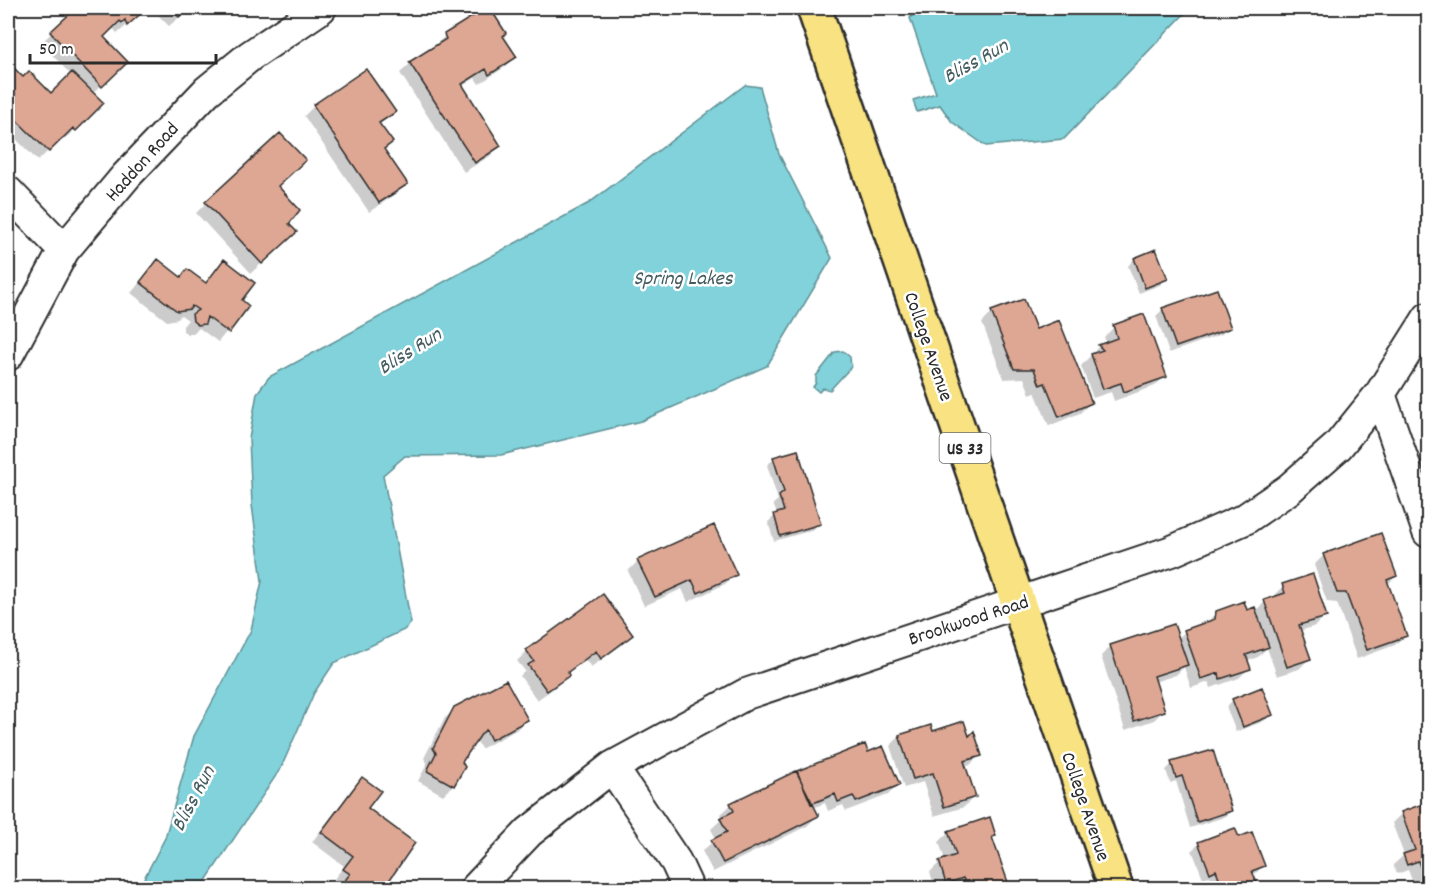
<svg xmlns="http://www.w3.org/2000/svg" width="1436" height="896" font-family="Dekko,sans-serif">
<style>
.water{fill:#81d2da;stroke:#5f8f94;stroke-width:1.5}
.shadow{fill:#0003}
.building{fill:#dda793;stroke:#2b2b2b;stroke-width:1.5}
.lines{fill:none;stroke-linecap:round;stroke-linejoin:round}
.street-casing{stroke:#2b2b2b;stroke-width:34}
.primary-casing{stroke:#2b2b2b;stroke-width:38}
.street{stroke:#fff;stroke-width:30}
.primary{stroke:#f8e281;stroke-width:33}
.labels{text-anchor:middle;stroke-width:5;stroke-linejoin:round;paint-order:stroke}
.shield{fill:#fff;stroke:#6b6b6b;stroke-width:1.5}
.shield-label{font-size:18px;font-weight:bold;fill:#2b2b2b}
.street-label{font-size:20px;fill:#2b2b2b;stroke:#fff}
.water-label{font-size:21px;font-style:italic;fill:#455d60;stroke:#fff}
</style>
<rect width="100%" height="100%" fill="#fff"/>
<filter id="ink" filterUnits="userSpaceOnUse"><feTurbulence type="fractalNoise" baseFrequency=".0167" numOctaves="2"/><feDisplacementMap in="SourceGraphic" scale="12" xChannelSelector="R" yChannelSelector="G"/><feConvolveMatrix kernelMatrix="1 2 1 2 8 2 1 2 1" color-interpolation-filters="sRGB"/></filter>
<g filter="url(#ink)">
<path class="water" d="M920,8H1190L1064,139L986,146L952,122L940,105L917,112L913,100L936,93L910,18Z
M745,85L760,87L779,154L832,258L767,366L641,421L501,455L405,456L383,475L411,623L404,630L334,663L314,693L281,768L201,888H139L165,838L194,736L251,630L262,581L252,505L249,439L257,393L269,377L589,203Z
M843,351L850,357L851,367L830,390L823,388L819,392L813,387L816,383V376L835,352Z"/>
<path class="shadow" d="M72,8H146L117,34L114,29L111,31L110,30L102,37L126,62L92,94L101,103L65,139L63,136L38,161L8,131V64L23,79L51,95L71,75L41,43L75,11Z
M156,8H190L169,26L159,16L161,13Z
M488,8L504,33L501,36L515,57L505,67L479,84L475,78L461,87L500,146L490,156L464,172L400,73L410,64L436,47L435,45L445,36Z
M366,71L394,112L379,125L391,142L383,150L406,184L396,194L369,212L304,116L314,106Z
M276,186L287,224L285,242L251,273L196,213L206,203Z
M1134,259L1166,278L1160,285L1139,293L1128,266Z
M158,261L180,278L204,284L224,261L240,300L247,307L218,342L199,328L193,334H188L183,331V326L188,320L181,315L178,319L167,321L131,293Z
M1023,301L1035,331L1090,403L1080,413L1049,426L1035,392L1030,394L1024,378L1004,379L982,323L992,313Z
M1163,309L1229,327L1222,334L1169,353L1156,316Z
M1114,327L1165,376L1155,386L1114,401L1111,392L1093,398L1081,366L1099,346L1106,343L1104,337Z
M774,459L819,523L813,530L774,541L768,522L777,514L773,504L778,500L767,465Z
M1324,555L1396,576L1387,585L1405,635L1395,645L1357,659L1337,603L1327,602L1314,565Z
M638,561L735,575L725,584L688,602L682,589L644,606L628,571Z
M1283,586L1325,616L1315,626L1300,631L1309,659L1299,669L1277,676L1267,648L1258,657L1247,661L1249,668L1239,678L1211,688L1209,682L1191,688L1184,667L1176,675L1154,682L1164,710L1154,720L1125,730L1101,656L1111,646L1177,639L1185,632L1206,624L1216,612L1255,611L1265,602L1274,599L1273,596Z
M631,635L622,645L591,667L585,660L566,674L567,675L557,686L537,700L520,676L525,671L517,661L527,651Z
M1233,700L1271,714L1264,721L1236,732L1226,707Z
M455,709L526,720L516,730L481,749L476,739L461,762L453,785L443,795L418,781L427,764L424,758L444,719Z
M932,733L968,739L980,755L970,765L965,767L974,797L964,807L934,816L923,782L904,788L890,746L900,736Z
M864,746L867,754L898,785L888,795L846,811L843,805L828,811L825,803L813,808L817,816L807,826L713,872L702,851L716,839L711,829L723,818L721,814L731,805L797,772Z
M1172,764L1231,811L1224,817L1190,828L1176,781L1170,783L1166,770Z
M362,779L366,809L398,867L382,888H338L341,884L334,879L344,866L312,842L352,789Z
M1428,804V888H1415L1408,870L1397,874L1393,865L1404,855L1392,823L1402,813Z
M1234,830L1238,839L1264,865L1257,872L1252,874L1258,888H1214L1210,876L1203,878L1192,850L1199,844Z
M949,832L995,835L991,839L1008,888H954L953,887L935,888L930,872L940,862L945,860L939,842Z"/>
<path class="building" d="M76,8H147L127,26L125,20L122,23L120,21L104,37L128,62L102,87L50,32Z
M170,8H190L179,17Z
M486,8H490L506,33L503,36L517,57L489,75L486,69L462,84L501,146L475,163L409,62L446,39L444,34Z
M8,62L23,77L29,71L51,93L72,72L104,103L76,131L73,128L49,152L8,112Z
M366,69L396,112L379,123L393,142L384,149L408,184L379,203L313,105Z
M280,133L306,160L278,186L300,210L289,224L297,232L262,264L205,202Z
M1156,249L1168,279L1145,288L1134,258Z
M158,259L181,277L187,269L206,283L224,259L255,283L242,300L249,306L229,333L207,317L205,324L198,325L193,321L192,314L198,310L192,306L190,309L177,311L140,282Z
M1217,289L1231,328L1176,347L1162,308Z
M1024,299L1036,329L1059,320L1092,403L1059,417L1045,383L1040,385L1034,369H1014L991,311Z
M1144,314L1167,377L1124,392L1121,383L1103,389L1091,354L1103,350L1098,345L1117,338L1113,325Z
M798,450L821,524L780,536L774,514L784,511L779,496L784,492L773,457Z
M714,525L737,575L698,593L692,580L655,597L637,560Z
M1381,533L1397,576L1387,580L1407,636L1367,650L1346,593H1337L1323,554Z
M1313,574L1327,617L1299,625L1311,659L1287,667L1264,600L1285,593L1282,584Z
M603,594L633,635L601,659L596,651L568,672L569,676L547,691L528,665L534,661L526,650Z
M1244,601L1247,610L1255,607L1269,647L1246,655L1251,669L1220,679L1219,673L1201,679L1184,630L1215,619L1216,611Z
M1174,624L1188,665L1154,676L1165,711L1134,721L1110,645Z
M506,680L528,720L491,740L486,730L482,733L462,762L465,767L454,786L427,771L436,753L433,748L454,707Z
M1262,687L1273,715L1243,727L1232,699Z
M964,721L969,736L974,731L982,756L964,761L976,797L944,807L933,773L913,779L899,735L931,725L933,731Z
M865,744L868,752L883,746L900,785L856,802L853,796L838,802L835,794L811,804L797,771Z
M1213,750L1232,811L1197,822L1182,776L1176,778L1171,762Z
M796,771L819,816L723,863L711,840L727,832L720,818L734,811L730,803Z
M362,777L381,791L368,808L415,843L384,888H339L350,874L343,869L353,856L321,832Z
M1428,802V888H1416L1426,883L1418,861L1407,865L1403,854L1415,850L1401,812Z
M990,817L996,836L992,837L1010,888H967L963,878L946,884L939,861L956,855L948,831Z
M1235,828L1239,837L1252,832L1265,866L1252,871L1259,888H1223L1216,870L1210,873L1198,842Z"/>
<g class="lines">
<g class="street-casing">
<path id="street" d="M8,192L64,250
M8,355L64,250L126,176L207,91L250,56L321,8
M1380,394L1428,532
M612,767L676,862L688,888
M476,888L529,832L612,767L746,694L1172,551L1245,519L1289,489L1338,446L1380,394L1428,318"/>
</g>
<g class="primary-casing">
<path id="primary" d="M814,8L1116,888"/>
</g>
<use href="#street" class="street"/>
<use href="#primary" class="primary"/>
</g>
</g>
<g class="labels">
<rect class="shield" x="939.5" y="433" width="51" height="30" rx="4.5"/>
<g class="shield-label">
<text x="965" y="454">US 33</text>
</g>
<g class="street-label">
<text transform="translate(141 161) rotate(-48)" y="7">Haddon Road</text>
<text transform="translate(930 346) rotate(71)" y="7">College Avenue</text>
<text transform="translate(968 619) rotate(-18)" y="7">Brookwood Road</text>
<text transform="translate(1087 806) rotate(71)" y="7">College Avenue</text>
</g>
<g class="water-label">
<text transform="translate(975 60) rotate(-29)" y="7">Bliss Run</text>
<text x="683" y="284">Spring Lakes</text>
<text transform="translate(409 350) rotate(-32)" y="7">Bliss Run</text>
<text transform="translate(192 798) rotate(-62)" y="7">Bliss Run</text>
</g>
</g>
<rect width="1436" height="896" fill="none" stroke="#fff" stroke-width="30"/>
<rect x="15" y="15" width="1406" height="866" fill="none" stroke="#2b2b2b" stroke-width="2" filter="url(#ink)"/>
<path d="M30 54v9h186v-9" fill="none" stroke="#2b2b2b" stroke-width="3"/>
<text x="39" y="54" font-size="18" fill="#2b2b2b" stroke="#ffffff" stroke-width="4.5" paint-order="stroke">50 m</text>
</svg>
